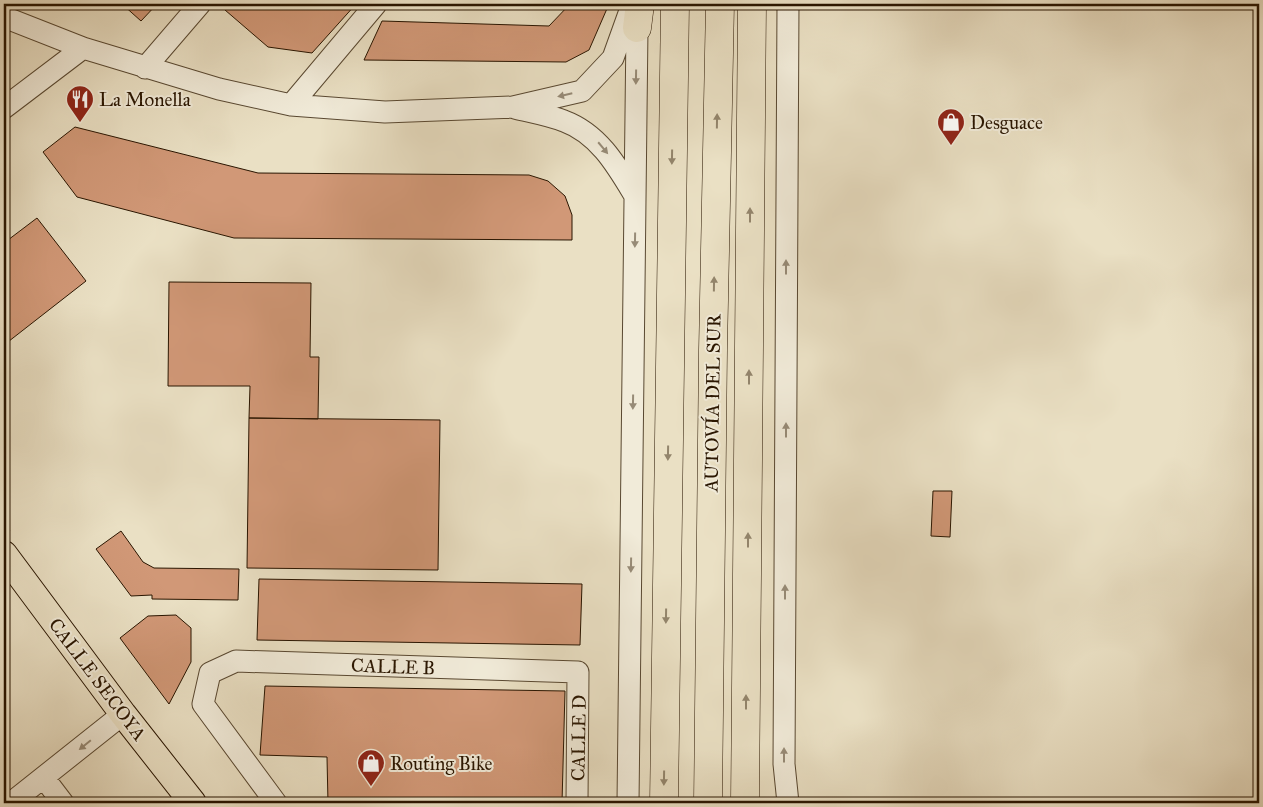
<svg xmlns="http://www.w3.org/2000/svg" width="1263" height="807" font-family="'IM FELL Great Primer',serif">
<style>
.building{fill:#d19877;stroke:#291500}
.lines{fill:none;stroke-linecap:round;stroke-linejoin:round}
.minor-casing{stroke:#594831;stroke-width:23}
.major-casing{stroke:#291500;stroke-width:28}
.highway-casing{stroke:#291500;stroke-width:29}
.path{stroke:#291500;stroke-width:3;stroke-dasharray:4 2.5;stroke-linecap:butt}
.minor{stroke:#f1ebd9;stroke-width:21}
.major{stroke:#eae0c4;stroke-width:26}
.highway{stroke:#eae0c4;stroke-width:28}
.oneway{fill:#978b77}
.oneway2{fill:#93856c}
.labels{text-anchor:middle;stroke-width:4;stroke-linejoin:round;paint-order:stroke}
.poi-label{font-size:19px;fill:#291500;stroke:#f1ebd9;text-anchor:start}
.street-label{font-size:19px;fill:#291500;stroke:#f1ebd9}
</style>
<rect width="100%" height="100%" fill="#eae0c4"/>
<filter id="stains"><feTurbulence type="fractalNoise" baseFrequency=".004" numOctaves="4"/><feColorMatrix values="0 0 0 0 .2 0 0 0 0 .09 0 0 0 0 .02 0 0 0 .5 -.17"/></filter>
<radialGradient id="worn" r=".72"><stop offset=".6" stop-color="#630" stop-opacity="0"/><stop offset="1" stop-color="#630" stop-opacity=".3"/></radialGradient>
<path class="building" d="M122,4H157L141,21Z
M231,4H356L312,53L268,47L225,10Z
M570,4H609L589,50L566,62L364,60L382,21L549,26Z
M75,127L258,173L529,175L548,181L565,196L572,215V240L234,238L77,197L43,152Z
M37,218L86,281L4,345V243Z
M169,282L311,283L310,357H319L318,419L249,418L250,386H168Z
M249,418L440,420L438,570L247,568Z
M933,491H952L950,537L931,536Z
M121,531L143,562L154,568L239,569L238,600L152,599V595L131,596L96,549Z
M259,579L582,584L580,645L257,640Z
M176,615L191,628V662L169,704L120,638L148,616Z
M265,686L565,691L562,803H328L327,757L260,755Z"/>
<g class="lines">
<g class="minor-casing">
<path id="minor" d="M788,4L784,764L788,803
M4,17L83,48L219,89L291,105L385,112L513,107L582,91L613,58L632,5
M145,68L200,4
M291,105L376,4
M4,108L83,48
M515,108C531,112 549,115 564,121C599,134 617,166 635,196
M44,778L63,803
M11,803L123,714
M276,803L203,704L210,673L236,661L578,672L577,803
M628,803L637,28L634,14"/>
</g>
<g class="major-casing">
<path id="major" d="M4,554L123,714L193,803"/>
</g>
<g class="highway-casing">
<path id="highway" d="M637,28L640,4
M664,803L675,4
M708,803L713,350L720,4
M745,803L752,4"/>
</g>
<path class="path" d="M4,524L9,531"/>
<use href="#minor" class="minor"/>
<use href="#major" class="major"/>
<use href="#highway" class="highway"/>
</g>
<defs><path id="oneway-solid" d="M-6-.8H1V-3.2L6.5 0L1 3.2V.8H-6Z" transform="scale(1.25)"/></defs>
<g class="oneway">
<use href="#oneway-solid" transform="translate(636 77) rotate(91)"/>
<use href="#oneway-solid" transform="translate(565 95) rotate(167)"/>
<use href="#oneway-solid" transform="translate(603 148) rotate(50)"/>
<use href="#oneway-solid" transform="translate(635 240) rotate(91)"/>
<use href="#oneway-solid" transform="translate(786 267) rotate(-90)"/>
<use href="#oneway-solid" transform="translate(633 402) rotate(91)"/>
<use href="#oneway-solid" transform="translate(786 430) rotate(-90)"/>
<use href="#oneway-solid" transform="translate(631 565) rotate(91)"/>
<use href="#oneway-solid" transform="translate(785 592) rotate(-90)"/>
<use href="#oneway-solid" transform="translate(85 745) rotate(141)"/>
<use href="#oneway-solid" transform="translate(784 755) rotate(-90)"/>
</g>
<g class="oneway2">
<use href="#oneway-solid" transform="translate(717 121) rotate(-89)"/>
<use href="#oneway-solid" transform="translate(672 157) rotate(91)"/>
<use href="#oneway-solid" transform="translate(750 215) rotate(-90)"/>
<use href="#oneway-solid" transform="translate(714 284) rotate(-89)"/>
<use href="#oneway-solid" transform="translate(749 377) rotate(-90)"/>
<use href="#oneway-solid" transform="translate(668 453) rotate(91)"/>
<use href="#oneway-solid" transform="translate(748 540) rotate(-90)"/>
<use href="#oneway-solid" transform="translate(666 616) rotate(91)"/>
<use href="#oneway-solid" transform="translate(746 702) rotate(-90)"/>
<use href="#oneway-solid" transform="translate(664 778) rotate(91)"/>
</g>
<defs>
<g id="restaurant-pin" transform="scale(1.4375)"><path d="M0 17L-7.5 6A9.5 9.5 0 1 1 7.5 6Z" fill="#8f2418" stroke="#f1ebd9"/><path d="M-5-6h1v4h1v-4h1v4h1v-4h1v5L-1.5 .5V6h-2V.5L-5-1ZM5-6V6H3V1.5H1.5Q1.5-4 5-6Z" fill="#fff"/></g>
<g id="shop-pin" transform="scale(1.4375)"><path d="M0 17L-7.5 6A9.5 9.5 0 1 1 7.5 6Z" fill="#8f2418" stroke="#f1ebd9"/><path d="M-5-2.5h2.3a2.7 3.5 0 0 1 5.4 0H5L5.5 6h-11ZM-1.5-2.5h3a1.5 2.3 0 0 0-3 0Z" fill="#fff"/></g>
</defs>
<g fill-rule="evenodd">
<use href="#restaurant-pin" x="80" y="99"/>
<use href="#shop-pin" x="951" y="122"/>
<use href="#shop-pin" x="371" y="763"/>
</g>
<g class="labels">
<g class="poi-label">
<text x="99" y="106">La Monella</text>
<text x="970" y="129">Desguace</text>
<text x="390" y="770">Routing Bike</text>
</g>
<g class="street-label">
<text transform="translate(712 403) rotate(-89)" y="7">AUTOVÍA DEL SUR</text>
<text transform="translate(393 666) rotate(2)" y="7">CALLE B</text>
<text transform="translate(98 679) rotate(53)" y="7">CALLE SECOYA</text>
<text transform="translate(578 738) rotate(-89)" y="7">CALLE D</text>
</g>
</g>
<rect width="1263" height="807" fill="none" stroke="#eae0c4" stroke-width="20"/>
<rect x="5" y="5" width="1253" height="797" fill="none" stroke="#291500" stroke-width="2.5"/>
<rect x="10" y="10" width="1243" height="787" fill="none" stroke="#291500"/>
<rect width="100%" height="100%" filter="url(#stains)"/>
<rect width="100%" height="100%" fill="url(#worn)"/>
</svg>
